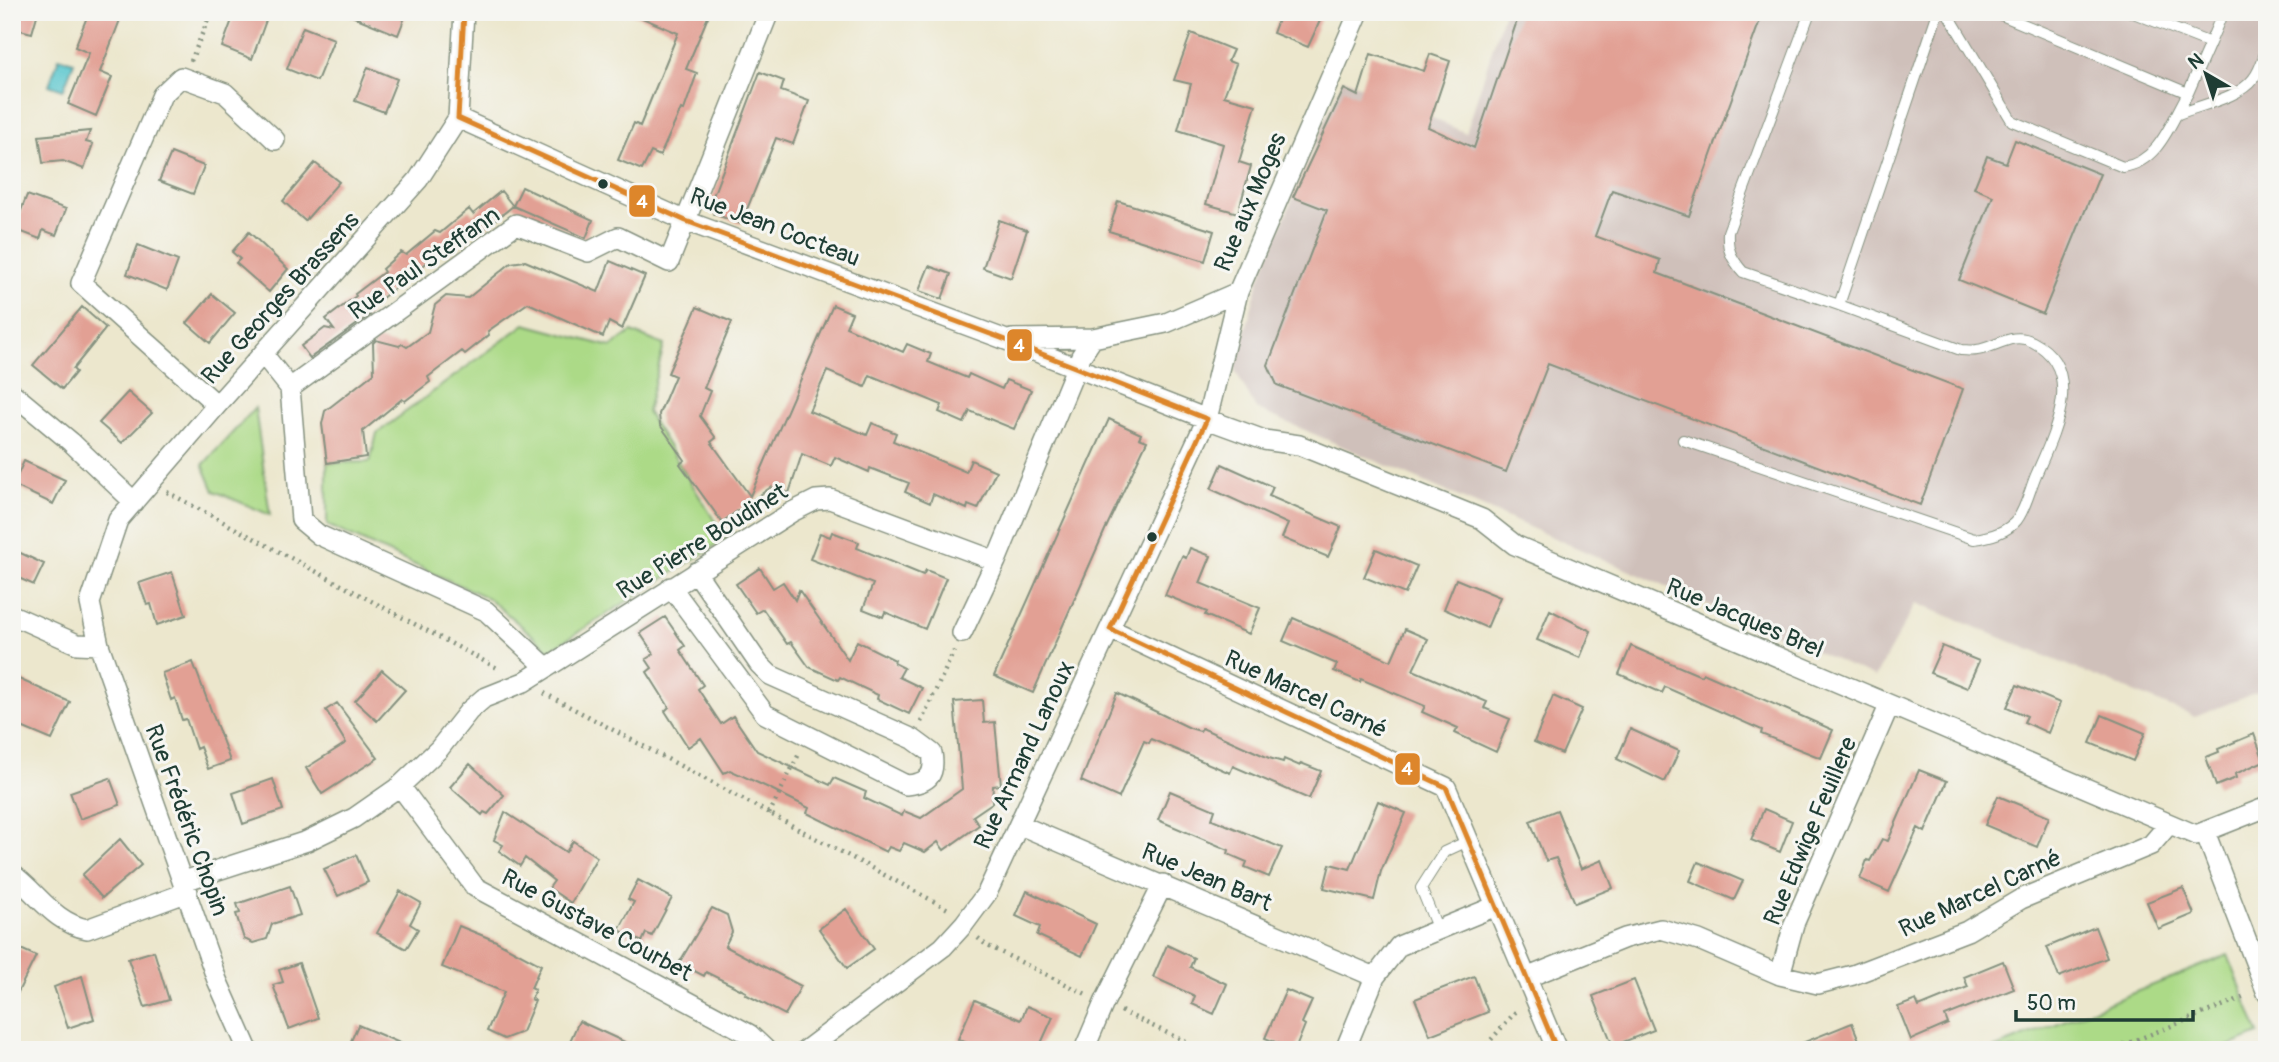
<svg xmlns="http://www.w3.org/2000/svg" width="2279" height="1062" font-family="Pangolin,sans-serif">
<style>
.industrial{fill:#cfc0ba}
.green{fill:#acda87;stroke:#668c5e;stroke-width:2}
.water{fill:#58c6cd;stroke:#3c8280;stroke-width:2}
.building{fill:#e2a094}
.lines{fill:none;stroke-linecap:round;stroke-linejoin:round}
.service-casing{stroke:#869280;stroke-width:12}
.minor-casing{stroke:#869280;stroke-width:22}
.path{stroke:#869280;stroke-width:4.5;stroke-dasharray:2 5;stroke-linecap:butt}
.service{stroke:#fff;stroke-width:10}
.minor{stroke:#fff;stroke-width:19}
.bus-1-casing{stroke:#f6f6f2;stroke-width:10}
.bus-1{stroke:#dd862b;stroke-width:5}
.bus-dot{fill:#1f3d34;stroke:#f6f6f2;stroke-width:2.5}
.labels{text-anchor:middle;stroke-width:6;stroke-linejoin:round;paint-order:stroke}
.street-label{font-size:24px;fill:#1f3d34;stroke:#f6f6f2}
.line-badge{stroke:#f6f6f2;stroke-width:2.5}
.badge-label{font-size:19px;text-anchor:middle;font-weight:bold;fill:#fff}
</style>
<rect width="100%" height="100%" fill="#f6f6f2"/>
<filter id="ink" filterUnits="userSpaceOnUse"><feTurbulence type="fractalNoise" baseFrequency=".0143" numOctaves="2"/><feDisplacementMap in="SourceGraphic" scale="14" xChannelSelector="R" yChannelSelector="G"/><feConvolveMatrix kernelMatrix="1 2 1 2 8 2 1 2 1" color-interpolation-filters="sRGB"/></filter>
<filter id="wash" filterUnits="userSpaceOnUse"><feTurbulence type="fractalNoise" baseFrequency=".00686" numOctaves="4" result="noise"/><feDisplacementMap in="SourceGraphic" scale="28" xChannelSelector="R" yChannelSelector="G"/><feGaussianBlur stdDeviation="1.57" result="paint"/><feColorMatrix in="noise" values="0 0 0 0 0 0 0 0 0 0 0 0 0 0 0 0 0 1.4 0 .05"/><feComposite in="paint" operator="in"/></filter>
<g filter="url(#wash)">
<rect width="100%" height="100%" fill="#ece7cd"/>
<path class="industrial" d="M1504,12H2267V688L2195,717L1916,603L1875,677L1256,409L1235,370L1259,280L1343,78L1466,133Z"/>
<path class="green" d="M525,324L611,347L632,332L664,345L647,412L726,539L550,650L488,598L327,525V459L329,463L370,462L377,433Z
M255,408L270,515L214,491L203,465Z
M2228,955L2259,1034L2219,1050H1991Z"/>
<path class="water" d="M59,58L74,62L63,90L49,85Z"/>
<g id="blocks">
<path class="building" d="M12,12H38L32,33L12,28Z
M89,12H123L100,72L112,77L96,116L68,104L89,53L75,47Z
M235,12H269L252,59L222,47Z
M342,12H407L398,35Z
M628,12H710L686,69L697,73L684,110L681,109L660,156L651,152L642,170L618,160L634,123L640,126L678,33Z
M1281,12H1324L1308,47L1273,33Z
M1520,12H1763L1689,216L1612,190L1595,236L1660,260L1657,273L1963,389L1920,505L1548,364L1506,472L1277,385L1268,365L1327,210L1293,197L1344,89L1358,96L1371,54L1424,71L1430,54L1450,61L1428,127L1474,148Z
M303,27L334,39L317,81L287,69Z
M1191,33L1233,50L1228,61L1236,64L1224,96L1256,105L1239,162L1251,166L1238,213L1206,204L1223,144L1178,130L1191,84L1174,80Z
M368,67L397,79L384,112L355,101Z
M760,72L784,81L781,91L809,101L793,144L776,138L741,224L714,214L710,204Z
M90,131L86,142L93,144L84,169L63,161L43,163L39,136Z
M2015,140L2100,174L2043,314L1959,280L1993,196L1974,188L1987,156L2006,163Z
M171,153L204,166L193,194L159,181Z
M315,163L339,182L305,221L283,201Z
M522,187L593,220L586,238L513,206Z
M501,191L513,206L484,229L482,226L451,251L448,246L367,310L370,315L310,358L301,346L325,328L334,330L326,319L356,296L355,294L384,272L382,269L401,252L406,255L435,231L440,233L469,209L473,214Z
M27,195L66,209L56,235L43,230L40,239L14,229Z
M1118,201L1214,231L1205,261L1109,231Z
M999,220L1027,230L1011,278L983,268Z
M249,232L288,269L269,292L236,263L240,259L232,252Z
M138,245L178,261L167,290L127,274Z
M525,261L598,292L610,261L645,276L622,329L609,322L603,337L528,303L488,331L489,335L465,354L462,351L428,377L430,382L405,401L402,399L363,431L366,457L327,463L322,424L325,411L374,373L373,343L376,340L399,346L402,344L407,347L428,332L435,305L446,296L468,298L511,263Z
M929,266L951,274L942,299L919,291Z
M212,294L235,313L210,343L187,323Z
M833,305L852,313L846,327L903,352L907,344L931,354L928,362L967,378L969,374L1002,389L1006,380L1031,390L1014,429L970,411L964,423L939,412L942,405L870,375L865,387L827,371L809,411L867,435L872,423L896,433L893,441L966,472L971,460L996,471L978,509L968,505L967,509L933,494L930,503L905,492L909,483L870,468L869,472L835,457L831,466L802,454L789,493L771,487L722,522L680,464L685,460L660,425L659,414L675,376L668,373L697,307L732,322L704,388L710,391L700,416L716,438L711,442L750,496Z
M82,307L106,328L73,369L76,372L62,389L33,365Z
M128,392L152,413L122,443L99,423Z
M1109,419L1141,434L1139,438L1147,441L1105,530L1033,693L994,676Z
M24,461L65,480L53,504L13,485Z
M1222,464L1273,487L1269,496L1341,527L1328,557L1282,538L1288,524L1211,489Z
M832,532L859,542L857,548L923,575L926,570L946,578L925,629L885,612L883,617L863,609L873,584L810,559L820,533L830,537Z
M1190,548L1211,556L1200,583L1260,608L1249,634L1205,615L1207,612L1165,595L1182,556L1186,558Z
M12,549L44,564L34,585L12,575Z
M1376,549L1417,566L1405,594L1364,577Z
M760,568L773,588L783,582L795,600L799,590L848,660L857,641L895,660L894,663L904,668L899,677L922,688L909,714L877,699L878,695L840,677L838,680L809,667L791,642L787,644L763,609L756,613L736,584Z
M172,572L186,615L157,625L151,604L147,605L139,583Z
M1456,579L1500,597L1487,628L1444,609Z
M1550,610L1591,631L1580,658L1537,640Z
M665,617L685,646L680,650L703,685L698,689L721,724L733,716L757,751L830,785L834,778L866,792L864,798L902,816L904,811L921,818L962,789L954,702L982,700L984,723L995,722L1001,785L993,786L992,803L973,816L979,825L944,850L938,842L925,852L904,843L899,851L889,847L886,852L807,813L809,808L771,789L730,770L724,773L701,738L688,747L665,711L669,707L647,672L652,668L646,659L654,654L640,633Z
M1293,618L1391,661L1405,629L1428,639L1413,670L1487,702L1484,708L1510,719L1496,752L1455,733L1458,728L1422,712L1425,706L1361,679L1360,682L1334,671L1337,664L1283,641Z
M1631,646L1701,676L1703,673L1833,730L1821,758L1761,734L1762,730L1665,687L1662,693L1619,674Z
M1942,646L1979,661L1967,688L1930,673Z
M193,662L230,761L208,769L200,747L196,749L186,719L182,720L175,698L171,700L162,673Z
M382,670L405,690L377,721L355,701Z
M12,676L70,702L52,740L12,723Z
M2017,685L2060,703L2048,733L2024,722L2027,716L2007,707Z
M1117,693L1190,728L1200,731L1202,728L1269,758L1283,762L1284,759L1300,766L1301,763L1321,771L1309,799L1233,766L1230,773L1151,739L1149,743L1144,741L1119,798L1081,781Z
M1553,696L1582,709L1562,754L1534,742Z
M337,703L378,758L322,794L306,768L346,743L326,710Z
M2102,715L2145,733L2133,761L2090,743Z
M1630,729L1679,751L1665,782L1617,759Z
M2254,734L2264,761L2235,774L2236,778L2216,786L2206,757L2219,752L2218,749Z
M470,764L504,795L488,814L484,812L482,815L450,787Z
M1919,770L1947,781L1925,832L1918,828L1889,892L1860,879L1867,860L1870,861L1882,839L1888,841Z
M110,778L120,805L80,819L70,792Z
M273,779L283,810L243,824L233,793Z
M1170,791L1215,810L1212,819L1282,848L1269,877L1245,867L1247,862L1228,854L1229,850L1158,820Z
M1998,796L2049,817L2037,847L1985,825Z
M1378,801L1406,813L1381,871L1374,900L1324,888L1330,864L1350,869Z
M1764,809L1792,821L1780,852L1751,840Z
M1557,810L1581,869L1602,860L1613,888L1575,903L1556,858L1546,861L1530,821Z
M505,812L566,852L573,841L597,857L571,903L549,888L554,881L525,858L520,866L499,851L503,845L494,840Z
M120,839L141,865L102,898L82,875Z
M356,855L368,882L338,896L324,869Z
M1698,862L1743,881L1734,900L1690,881Z
M638,880L672,898L652,936L646,933L642,942L619,930L634,902L628,899Z
M290,886L300,915L272,924L267,939L253,943L244,939L236,914L240,913L237,904Z
M2183,888L2194,914L2158,929L2147,902Z
M400,891L421,903L410,924L418,929L406,949L377,933Z
M1027,891L1096,924L1082,956L1037,935L1040,927L1016,916Z
M712,908L727,915L732,932L725,946L801,986L785,1015L745,994L746,992L706,972L704,976L679,963Z
M846,909L874,949L847,968L819,929Z
M459,926L496,941L541,965L531,988L535,990L531,999L535,1001L522,1032L504,1039L487,1031L504,992L442,967Z
M2095,927L2107,958L2059,977L2047,947Z
M12,945L36,956L12,1004Z
M1167,945L1194,958L1190,967L1227,984L1214,1014L1192,1004L1195,996L1153,977Z
M154,951L169,1000L145,1007L128,959Z
M2003,961L2014,989L1945,1016L1948,1024L1911,1040L1898,1007L1916,1000L1919,1007L1968,987L1964,977Z
M299,963L318,1018L289,1029L273,985L283,982L279,970Z
M82,976L94,1019L68,1028L54,987Z
M1474,976L1488,1012L1430,1035L1415,999Z
M1634,980L1654,1030L1613,1046L1593,996Z
M1286,990L1312,1001L1302,1023L1305,1025L1295,1050L1265,1038Z
M975,1000L1021,1020L1027,1006L1053,1017L1038,1050H982L958,1039Z
M579,1021L642,1050H566Z
M1852,1023L1863,1050H1788L1787,1049Z
M358,1025L416,1050H347Z"/>
</g>
</g>
<g filter="url(#ink)">
<use href="#blocks" fill-opacity="0" stroke="#869280" stroke-width="2"/>
<g class="lines">
<g class="service-casing">
<path id="service" d="M1810,12L1728,232C1727,250 1731,258 1743,272L1839,305L1938,12
M1947,12L2012,121L2123,167C2159,162 2171,122 2188,93L1994,12
M2131,12L2210,43L2188,93
M2210,43L2223,12
M2176,115C2198,105 2238,99 2253,79C2260,71 2263,58 2267,48
M1683,440L1974,539C1990,537 2006,533 2017,520C2026,508 2030,489 2036,475C2053,436 2087,370 2033,342C2013,331 1997,347 1977,350C1972,351 1966,350 1961,350L1839,305
M1438,930L1421,888L1444,852L1468,841"/>
</g>
<g class="minor-casing">
<path id="minor" d="M458,118L686,221L1001,338L1212,421L1264,440L1299,445L1482,519L1515,545L2196,835L2267,807
M1012,339L1093,338L1166,323L1238,292
M263,354L290,388L301,520L319,535L486,611L546,667
M290,388L516,224L588,252L618,237L669,262L769,12
M12,393L71,442L134,502
M217,405L81,283L162,95L181,77L225,93L275,140
M671,587L765,714L906,785C928,783 936,776 932,753L913,739L770,675L759,664L696,572
M12,615L77,644L99,645
M1110,629L1446,787L1557,1050
M962,633L996,561L1081,356L1093,338
M400,786L475,887L749,1034L766,1050
M1020,825L1375,977
M2205,832L2267,993
M12,874C38,893 54,923 87,929L188,892
M184,881L307,841L354,818L400,786L439,749L469,711L484,698L524,682L792,512L816,500L830,499L996,561
M1780,975L1794,924L1889,706
M1526,978L1625,938L1661,929L1699,940L1780,975L1818,984L1853,975L1967,931L2021,899L2151,845L2169,824
M248,1050L217,980L99,645L90,603L118,520L217,405L418,180L458,118L464,12
M806,1050L943,947L964,924L987,893L1207,419L1238,292L1359,12
M1084,1050L1104,1003L1163,884
M1345,1050L1375,977L1399,946L1496,906"/>
</g>
<path class="path" d="M191,61L211,12
M167,492L499,669
M544,693L950,910
M921,722L954,651
M769,814L800,752
M978,938L986,945L1088,995
M1121,1011L1203,1050
M1482,1050L1518,1009
M2111,1050L2247,996"/>
<use href="#service" class="service"/>
<use href="#minor" class="minor"/>
<g class="bus-1-casing">
<path id="bus-1" d="M458,118L686,221L1001,338L1207,419
M458,118L464,12
M1110,629L1446,787L1557,1050
M1110,629L1207,419"/>
</g>
<use href="#bus-1" class="bus-1"/>
</g>
</g>
<g class="bus-dot">
<circle cx="603" cy="184" r="6"/>
<circle cx="1152" cy="537" r="6"/>
</g>
<g class="labels">
<g class="street-label">
<text transform="translate(1250 202) rotate(-67)" y="8">Rue aux Moges</text>
<text transform="translate(775 227) rotate(21)" y="8">Rue Jean Cocteau</text>
<text transform="translate(424 263) rotate(-35)" y="8">Rue Paul Steffann</text>
<text transform="translate(280 298) rotate(-48)" y="8">Rue Georges Brassens</text>
<text transform="translate(702 541) rotate(-32)" y="8">Rue Pierre Boudinet</text>
<text transform="translate(1745 618) rotate(23)" y="8">Rue Jacques Brel</text>
<text transform="translate(1306 694) rotate(25)" y="8">Rue Marcel Carné</text>
<text transform="translate(1024 755) rotate(-65)" y="8">Rue Armand Lanoux</text>
<text transform="translate(187 820) rotate(70)" y="8">Rue Frédéric Chopin</text>
<text transform="translate(1810 831) rotate(-67)" y="8">Rue Edwige Feuillere</text>
<text transform="translate(1207 877) rotate(23)" y="8">Rue Jean Bart</text>
<text transform="translate(1980 893) rotate(-25)" y="8">Rue Marcel Carné</text>
<text transform="translate(597 925) rotate(28)" y="8">Rue Gustave Courbet</text>
</g>
</g>
<g class="line-badge">
<rect x="628" y="184" width="28" height="34" rx="7" fill="#dd862b"/>
<rect x="1006" y="328" width="27" height="34" rx="7" fill="#dd862b"/>
<rect x="1394" y="752" width="27" height="34" rx="7" fill="#dd862b"/>
</g>
<g class="badge-label">
<text x="642" y="208">4</text>
<text x="1019" y="352">4</text>
<text x="1407" y="775">4</text>
</g>
<rect width="2279" height="1062" fill="none" stroke="#f6f6f2" stroke-width="42"/>
<g transform="translate(2206 74) rotate(321)" stroke="#f6f6f2" stroke-width="5" paint-order="stroke">
<path d="M0-5L12 26L0 18L-12 26Z" fill="#1f3d34"/>
<text y="-10" font-size="19" font-weight="bold" text-anchor="middle" fill="#1f3d34">N</text>
</g>
<path d="M2016 1010v10h177v-10" fill="none" stroke="#1f3d34" stroke-width="3.5"/>
<text x="2027" y="1010" font-size="21" fill="#1f3d34" stroke="#f6f6f2" stroke-width="5" paint-order="stroke">50 m</text>
</svg>
